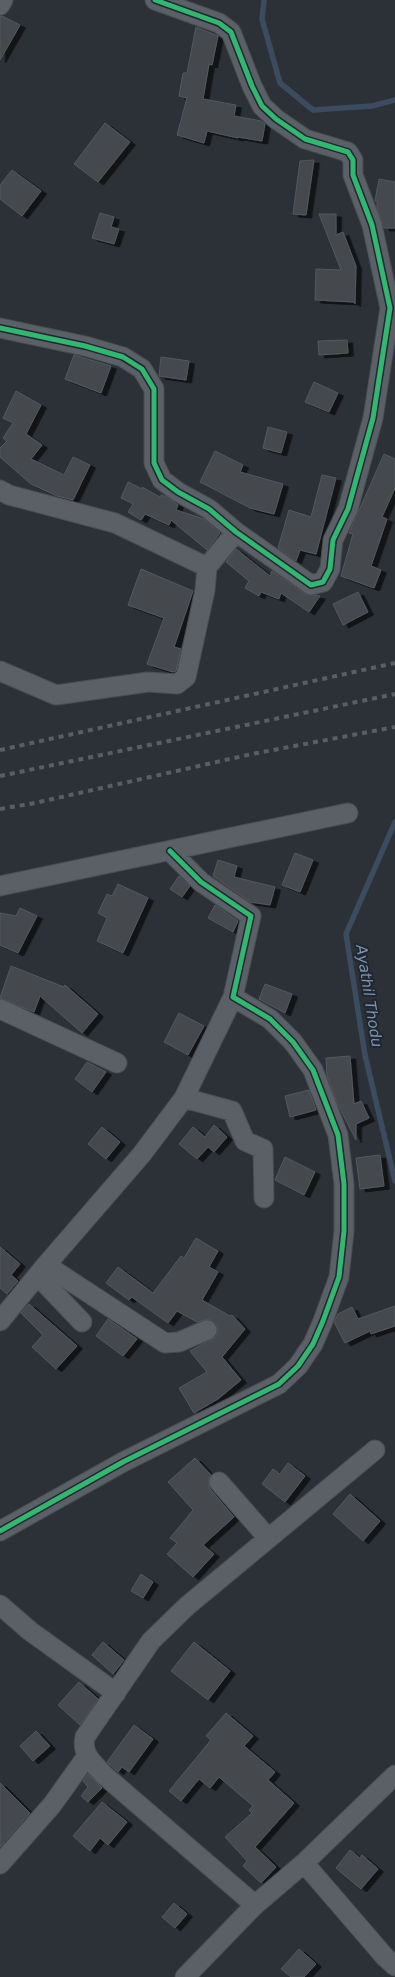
<svg xmlns="http://www.w3.org/2000/svg" width="395" height="1977" font-family="'DejaVu Sans',sans-serif">
<style>
.lines{fill:none;stroke-linecap:round;stroke-linejoin:round}
.stream{stroke:#3b4b60;stroke-width:5.5}
.building{fill:#44484e;stroke:#53585f;filter:url(#shadow)}
.street-casing{stroke:#4a4d53;stroke-width:21}
.street{stroke:#5b5f66;stroke-width:19}
.rail{stroke:#5a5e64;stroke-width:4;stroke-dasharray:5 5;stroke-linecap:butt}
.cycleway-casing{stroke:#1f2732;stroke-width:8}
.cycleway{stroke:#33b770;stroke-width:5}
.labels{text-anchor:middle;stroke-width:4;stroke-linejoin:round;paint-order:stroke}
.water-label{font-size:15px;font-style:italic;fill:#8094ad;stroke:#1f2732}
</style>
<defs>
<filter id="shadow"><feDropShadow dx="5.5" dy="3" stdDeviation="0" flood-color="#0009"/></filter>
</defs>
<rect width="100%" height="100%" fill="#2c3138"/>
<g class="lines">
<path class="stream" d="M264,0L262,19L280,83L313,110L372,106L395,100
M395,822L346,934L365,1055L395,1181"/>
</g>
<path class="building" d="M0,16H2L20,25L0,60Z
M196,27L218,36L212,65L209,64L203,99L236,105L234,116L261,121L265,124L262,141L238,137V138L207,131L204,143L177,135L187,98L179,96L183,73H187Z
M105,123L130,142L98,182L74,164Z
M314,160L306,215L293,214L300,161Z
M12,170L41,191L22,216L0,199V185Z
M379,179L395,182V228H384L377,208V201H375Z
M100,213L114,217L111,227L119,229L114,244L92,238Z
M319,214H336V235L343,232L356,266L355,304L354,302L315,300L316,269L341,270Z
M347,340L348,353L319,355L318,341Z
M74,355L111,366L101,393L65,379Z
M161,357L189,361L186,380L159,376Z
M314,382L338,393L329,412L305,402Z
M16,391L41,405L26,434L42,445L31,459L64,475L73,457L90,465L73,500L57,496L31,484L0,457V448L7,441L3,438L13,423L3,418Z
M268,427L287,432L281,453L263,448Z
M215,451L243,465L240,472L283,484L274,514L250,508L200,482Z
M384,454L395,459V488L382,517L387,519L371,566L381,570L374,588L341,576L353,534L349,533Z
M322,475L336,478L316,554L300,550L296,561L278,548L289,510L311,517Z
M128,482L142,489V487L160,497L161,495L166,497L178,505L176,510L204,519L220,533L207,550L171,520L169,525L145,514L141,520L128,512L133,504L121,498Z
M236,549L270,576L272,571L305,594L320,596L309,612L281,593L279,599L261,592L259,596L245,588L249,581L226,562Z
M141,569L193,591L174,647L181,649L176,671L173,672L147,664L164,618L128,605Z
M358,592L368,612L343,625L333,604Z
M295,853L313,860L300,892L282,885Z
M218,860L237,866L234,877L275,887L270,905L250,902L213,876Z
M179,876L190,886L182,897L170,889Z
M118,884L148,898L123,953L97,941L107,918L98,913L107,894L112,896Z
M215,905L238,921L233,932L208,918Z
M20,908L37,916L18,953L0,945V913L16,916Z
M11,966L64,987L65,985L98,1014L82,1033L40,996L34,1012L0,998Z
M265,984L292,994L285,1013L259,999Z
M179,1013L204,1026L188,1055L164,1042Z
M350,1056L354,1104L361,1101L369,1118L356,1124V1140L338,1105L327,1076L326,1058Z
M87,1062L106,1072L92,1092L75,1079Z
M309,1090L316,1110L290,1117L285,1096Z
M214,1125L227,1137L214,1152L208,1147L197,1159L179,1144L193,1127L205,1137Z
M102,1127L120,1142L106,1159L88,1144Z
M380,1155L384,1186L360,1189L356,1158Z
M285,1157L315,1172L304,1195L275,1180Z
M196,1238L218,1251L209,1267L218,1272L202,1300L230,1316L232,1315L245,1329L222,1357L241,1380L218,1399L194,1413L179,1388L207,1372L190,1351L216,1337L218,1332L217,1325L209,1319L197,1322L177,1311L168,1323L132,1297L129,1300L106,1283L118,1267L153,1293L181,1256L184,1258Z
M0,1247L20,1264L11,1275L18,1281L7,1294L0,1288Z
M29,1304L77,1346L56,1369L32,1347L43,1335L21,1313Z
M395,1306V1326L371,1334L370,1331L345,1343L334,1322L338,1314L352,1307L358,1319Z
M108,1319L137,1339L123,1356L96,1336Z
M195,1458L211,1475L208,1483L210,1489L234,1517L203,1545L214,1554L193,1577L167,1554L177,1543L170,1538L193,1510L168,1482Z
M288,1463L305,1476L285,1502L262,1484L273,1469L280,1474Z
M350,1494L380,1521L363,1541L333,1514Z
M141,1574L153,1582L143,1598L131,1591Z
M103,1642L124,1660L113,1674L92,1655Z
M194,1642L230,1671L208,1700L171,1671Z
M79,1682L98,1699L80,1725L58,1705Z
M226,1713L253,1736L244,1746L275,1772L268,1780L294,1803L255,1847L276,1867L261,1883L243,1866L247,1861L225,1837L252,1813L249,1810L253,1806L219,1777L210,1788L199,1779L181,1801L169,1791L211,1740L206,1736Z
M134,1725L153,1739L129,1772L122,1767L118,1772L107,1762Z
M36,1731L50,1746L33,1761L20,1746Z
M88,1774L102,1788L88,1802L81,1796L88,1787L83,1781Z
M0,1783L30,1813L0,1847Z
M102,1802L127,1822L108,1845L100,1838L90,1851L73,1836Z
M350,1850L360,1858L362,1855L378,1869L361,1889L336,1868Z
M174,1903L187,1914L175,1928L162,1917Z
M299,1949L316,1964L304,1977H291L281,1969Z"/>
<g class="lines">
<g class="street-casing">
<path id="street" d="M0,5L3,0
M0,328L85,346L123,357L142,369L154,389V463L162,480L178,492L209,509L236,532L311,585L323,582L330,569L333,540L348,509L373,418L390,308L372,225L353,175V160L348,152L305,139L276,119L262,106L252,86L231,32L219,23L155,0
M0,490L9,495L115,523L207,567
M0,671L56,695L148,682L177,684L186,677L205,590L207,567L236,532
M0,886L348,813
M0,1009L117,1063
M184,1098L232,1111L245,1141L263,1149L264,1198
M46,1265L165,1343L179,1342L207,1330
M38,1276L82,1322
M0,1321L46,1265L142,1154L184,1098L233,997
M219,1482L268,1538
M0,1531L123,1462L279,1384L298,1366L313,1344L323,1321L339,1277L344,1231V1184L338,1135L313,1070L293,1042L270,1019L233,997L251,916L201,882L170,851
M0,1605L30,1631L116,1693
M304,1863L385,1957L395,1966
M0,1864L52,1805L87,1756
M255,1905L104,1775C93,1763 81,1754 85,1737L151,1641L187,1606L375,1450
M185,1977L255,1905L304,1863L395,1775"/>
</g>
<use href="#street" class="street"/>
<path class="rail" d="M0,750L395,663
M0,776L395,694
M0,809L35,803L252,754L395,727"/>
<g class="cycleway-casing">
<path id="cycleway" d="M0,328L85,346L123,357L142,369L154,389V463L162,480L178,492L209,509L236,532L311,585L323,582L330,569L333,540L348,509L373,418L390,308L372,225L353,175V160L348,152L305,139L276,119L262,106L252,86L231,32L219,23L155,0
M0,1531L123,1462L279,1384L298,1366L313,1344L323,1321L339,1277L344,1231V1184L338,1135L313,1070L293,1042L270,1019L233,997L251,916L201,882L170,851"/>
</g>
<use href="#cycleway" class="cycleway"/>
</g>
<g class="labels">
<g class="water-label">
<text transform="translate(369 996) rotate(81)" y="5">Ayathil Thodu</text>
</g>
</g>
</svg>
